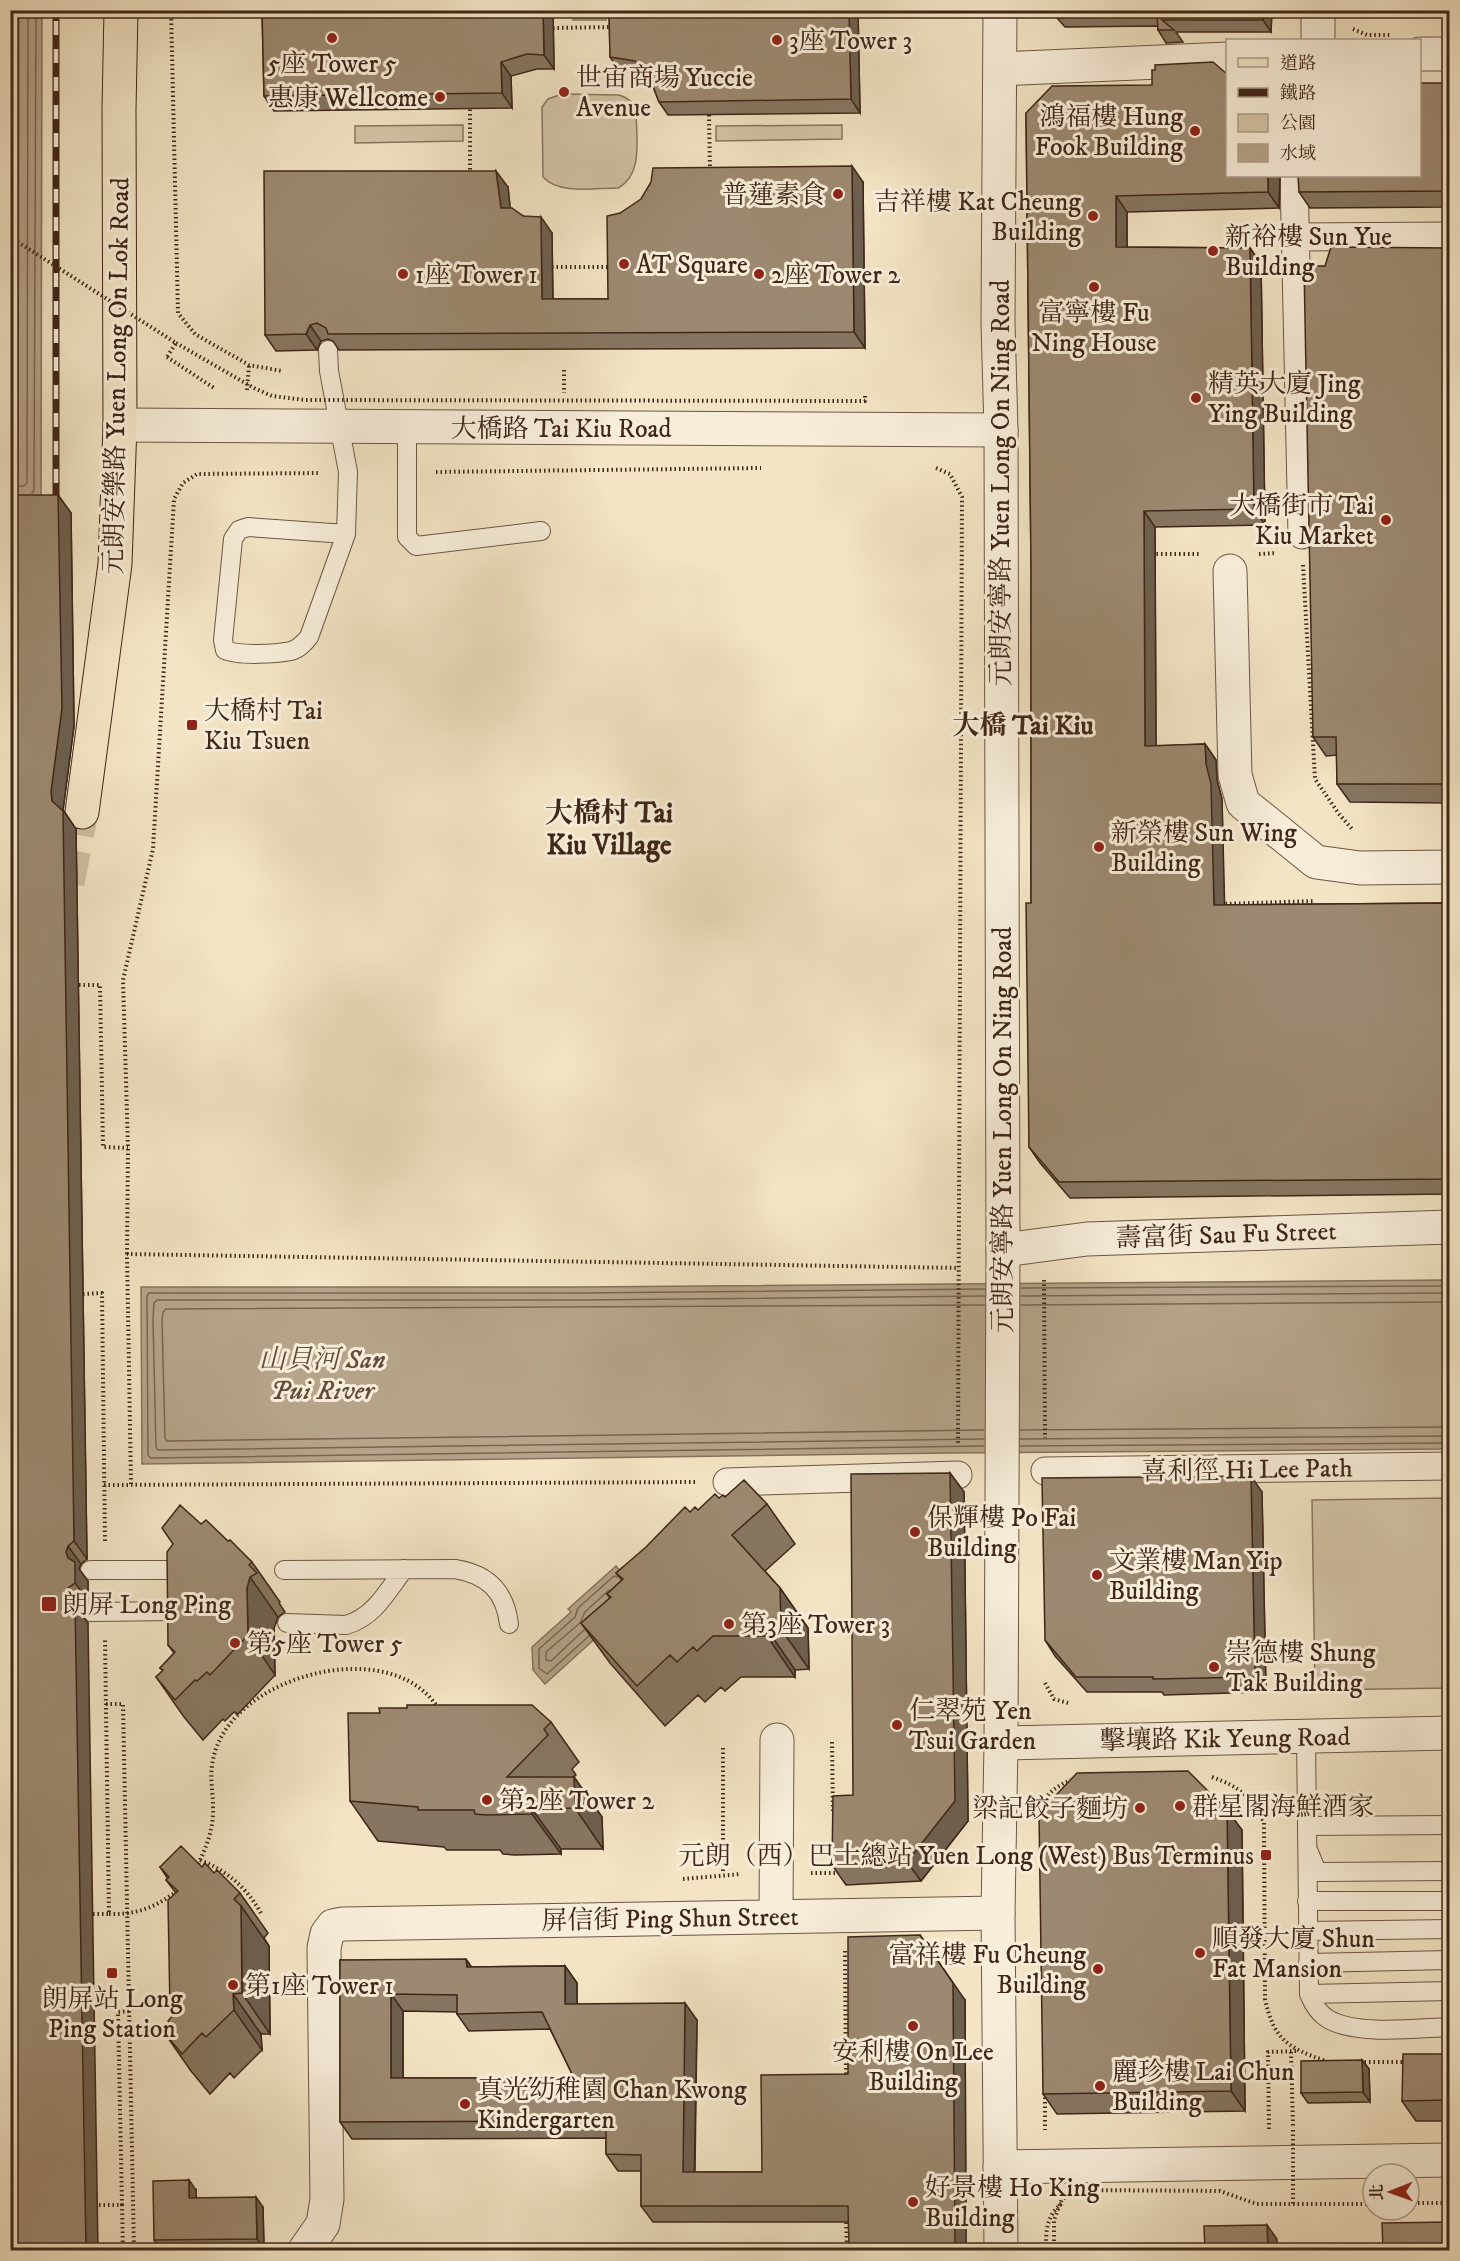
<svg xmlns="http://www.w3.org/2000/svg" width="1460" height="2261" font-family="'IM FELL DW Pica','Noto Serif TC',serif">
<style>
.green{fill:#d4c4a7;stroke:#8a7560;stroke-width:1.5}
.water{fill:#b5a38a;stroke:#86715c;stroke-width:1.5}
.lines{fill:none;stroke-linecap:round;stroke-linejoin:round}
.shore{stroke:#7a6451;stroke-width:1.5}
.primary-tunnel{stroke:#cebea2;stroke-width:33;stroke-dasharray:33 16;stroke-linecap:butt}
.service-casing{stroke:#6c5643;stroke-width:20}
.pedestrian-casing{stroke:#6c5643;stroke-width:29}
.minor-casing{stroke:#6c5643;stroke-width:35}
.tertiary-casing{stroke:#6c5643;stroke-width:35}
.primary-casing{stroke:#3f2618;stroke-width:35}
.path{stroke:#3f2618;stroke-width:4;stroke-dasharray:1.5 3;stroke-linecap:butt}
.service{stroke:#f7edd9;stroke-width:18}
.pedestrian{stroke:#f7edd9;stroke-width:27}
.minor{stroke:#f7edd9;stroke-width:33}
.tertiary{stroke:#f7edd9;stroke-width:33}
.primary{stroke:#f2e4c4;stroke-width:33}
.rail-casing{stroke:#3f2618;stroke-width:7}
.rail{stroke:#f7edd9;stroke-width:4.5;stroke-dasharray:14;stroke-linecap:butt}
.path-bridge{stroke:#3f2618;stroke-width:4;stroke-dasharray:1.5 3;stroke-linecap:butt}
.wall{fill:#867661;stroke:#3f2618;stroke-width:1.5;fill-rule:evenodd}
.shaded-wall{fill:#6d604f;stroke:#3f2618;stroke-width:1.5}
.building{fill:#9c8971;stroke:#3f2618;stroke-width:1.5;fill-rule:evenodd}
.poi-dot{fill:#8f2418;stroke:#f7edd9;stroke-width:2}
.labels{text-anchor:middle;stroke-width:6;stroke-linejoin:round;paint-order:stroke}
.poi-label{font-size:26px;fill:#3f2618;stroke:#f7edd9;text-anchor:start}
.street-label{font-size:26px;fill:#3f2618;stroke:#f7edd9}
.neighbourhood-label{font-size:27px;font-weight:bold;fill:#3f2618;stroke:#f7edd9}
.water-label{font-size:27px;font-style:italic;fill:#624c3a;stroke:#f7edd9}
.quarter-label{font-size:28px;font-weight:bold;fill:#3f2618;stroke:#f7edd9}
</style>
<rect width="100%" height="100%" fill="#f2e4c4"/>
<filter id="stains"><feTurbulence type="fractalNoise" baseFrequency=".00333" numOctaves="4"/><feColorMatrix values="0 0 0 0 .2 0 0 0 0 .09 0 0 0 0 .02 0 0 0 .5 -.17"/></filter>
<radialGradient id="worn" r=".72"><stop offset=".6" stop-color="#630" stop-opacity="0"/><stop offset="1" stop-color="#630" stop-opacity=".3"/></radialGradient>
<path class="green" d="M573,11H606V20H573Z
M562,94L619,95C628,98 632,101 636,110C636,136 644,174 618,188C595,188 559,195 543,177L542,107L548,99Z
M463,125V141L355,143V126Z
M842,125V139L716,141V126Z
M1449,1498V1688L1315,1690L1312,1500Z"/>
<path class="water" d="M10,11H42L41,499L11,500Z
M1449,1280V1449L947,1453L142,1464L141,1287H581Z
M616,1566L642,1596L545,1684L533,1670L532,1647L571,1612L568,1609Z"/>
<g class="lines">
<path class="shore" d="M10,477L18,474L19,10
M10,486H24L27,483L28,10
M32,493L34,490L36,10
M1021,1288L1450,1286
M1021,1296L1450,1293
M1021,1305L1450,1302
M984,1430L167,1441L165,1438L162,1321L163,1312L166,1309L985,1305
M1020,1430L1450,1427
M984,1439L158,1450L156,1447L153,1321L154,1303L157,1300H581L985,1296
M1020,1439L1450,1436
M984,1446L151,1458L148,1455L147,1296L149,1293H581L985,1289
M1020,1446L1450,1443
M584,1630L551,1661L546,1660V1652L580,1623L585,1612L609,1590
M589,1636L547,1674L539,1668V1649L575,1617L578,1608L614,1576L617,1577"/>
<path class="primary-tunnel" d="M68,883L82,812"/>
<g class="service-casing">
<path id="service" d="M328,350L329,371L348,472L346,534L309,637C304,643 299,649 291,651C276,654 238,656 225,650L223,640L233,539L239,530L248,527L346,534
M407,427V537L416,546L541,531
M90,1570H178
M284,1570L455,1569C487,1574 505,1591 509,1624
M90,1612L179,1611
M287,1623L346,1625C374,1617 387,1592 404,1569
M1306,1737L1309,1994C1313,2004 1318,2013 1328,2019C1357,2036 1417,2028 1450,2027
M1307,1826L1450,1825
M1309,1852L1317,1872L1450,1871
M1307,1901H1450
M1307,1931L1450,1929
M1308,1963L1450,1960
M1309,1994L1450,1991"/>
</g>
<g class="pedestrian-casing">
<path id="pedestrian" d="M1294,176L1302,535
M1296,237L1450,236
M1045,1471L1450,1466
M727,1482L958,1475"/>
</g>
<g class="minor-casing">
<path id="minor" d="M1318,10V40
M1420,54H1450
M1001,69L1228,59
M120,425L1001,430
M1230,571L1235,775L1243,803L1316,862L1360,868L1450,867
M1003,1250L1087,1239L1450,1227
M1001,1743L1450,1733
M776,1916L777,1740
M1000,2167L1450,2160
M305,2250L323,2224L327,2199L324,1948L327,1934L333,1926L343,1924L998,1913"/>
</g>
<g class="tertiary-casing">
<path id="tertiary" d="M1000,10L998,323L1001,430L1003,1250L1001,1743L998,1913L1001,2250"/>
</g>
<g class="primary-casing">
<path id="primary" d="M82,812L115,564L120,425L119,109L121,10"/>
</g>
<path class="path" d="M171,10L178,313L195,334L249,365L282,371
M553,28L612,27
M1353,29L1367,35H1390
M709,115L710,171
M470,174V108
M552,267H612
M167,357L214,388
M564,370V393
M247,390L249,365
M936,468L950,474L962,497L958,1444
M436,472L761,468
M1152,554H1199
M1259,554L1276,553
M1303,565L1315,779L1339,814L1353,830
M1221,904L1315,901
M79,985H100L103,1147L128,1148
M127,1254L128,1148L123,980L153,849L174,499L183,483L197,474L320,473
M1044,1280L1045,1438
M83,1294L102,1293L105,1542
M131,1484L127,1254L959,1268
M104,1485L697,1482
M1045,1683L1054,1699L1068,1703
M106,1704H123L134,2250
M832,1742L833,1813
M723,1748V1874
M1212,1777C1240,1787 1250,1796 1264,1822L1265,1999C1274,2040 1288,2048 1326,2061
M1042,1812C1042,1795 1057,1786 1071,1780
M200,1860C228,1871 248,1889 262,1915
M196,1868C206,1849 214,1829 213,1807C213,1793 210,1780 212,1766C219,1705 295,1670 350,1669C384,1668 419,1678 438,1708
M811,1873H843
M683,1879L741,1874
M93,1914H109L105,1640
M109,1914C136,1915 157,1907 178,1890
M845,1951L846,2079
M945,1952L961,1962
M1291,2052L1293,2126
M1360,2062H1407
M1045,2093V2130
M1269,2129L1268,2052L1297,2051
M1409,2203H1450
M99,2205H122L123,2250
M122,2205L118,2012L129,2011
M846,2218L847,2250
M1046,2250C1046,2230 1046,2217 1062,2203"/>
<use href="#service" class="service"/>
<use href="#pedestrian" class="pedestrian"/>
<use href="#minor" class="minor"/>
<use href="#tertiary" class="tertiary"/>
<use href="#primary" class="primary"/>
<g class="rail-casing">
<path id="rail" d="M56,511V10"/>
</g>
<use href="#rail" class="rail"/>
<path class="path-bridge" d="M10,237L176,343L167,357
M176,343L254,388L272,396L305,400L865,401V393
M1293,2130V2205
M1054,2250V2220L1062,2199L1079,2190L1220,2191L1257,2204H1373"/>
</g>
<path class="wall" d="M262,10H553L554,69H537L511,76L512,108L274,111L264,96Z
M609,10H858L860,113L668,115L659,102L652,84L644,74L619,70L610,57Z
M1050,10H1272L1271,32H1176L1183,42L1166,43L1158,30V26L1065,27Z
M1363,10H1449V14H1366Z
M1449,83V207L1310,208L1299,192Z
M1152,85L1227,176H1280L1279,208L1127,212V247L1250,248L1261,264L1265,525L1155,527L1156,746L1205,744L1216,760L1217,780L1222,799L1224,905L1449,903V1194L1070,1198L1040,1163L1029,1147L1031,903V565L1026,113Z
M863,182L865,348L339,350L333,341L328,339L321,341L317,350L276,351L265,335L508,187L510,208L552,233L553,299H608Z
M1449,248V803L1350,802L1337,784V755L1326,756L1313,737L1325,266Z
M58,495L71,513L74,726L63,810L76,829L87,1559L81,1564L79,1569L88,1581V1601L81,1606L79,1610L88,1623L10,2250Z
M950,1473L964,1492L968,1821L921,1881L846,1885L832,1865Z
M1262,1492L1266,1692L1164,1695L1162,1692H1087L1055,1656L1045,1640Z
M725,1497L767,1504L795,1544L765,1571L780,1588L808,1628L809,1669L795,1670V1677H741L725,1691L721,1687L705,1702L698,1695L665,1726L610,1663L581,1623L610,1598L607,1594L622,1580L616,1573L690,1512L698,1510Z
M201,1524L252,1562L280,1602L279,1603L285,1612L278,1617L274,1628L275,1675L238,1714L234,1712L225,1721L223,1719L203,1740L184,1717L156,1677L163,1671L160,1668L174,1653L168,1645Z
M380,1713L551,1722L579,1762L572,1769L576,1775L574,1777L602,1817L603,1849H561V1854L515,1855L503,1854L500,1850H447L444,1847L378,1841L350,1801Z
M1227,1810L1242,1830L1245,2111L1057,2114L1043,2094Z
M160,1867H202L214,1873L240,1893L268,1933L264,1938L269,1946L270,2034H261L262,2050L234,2078L230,2073L210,2094L191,2071L163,2031L170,2024L174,2015L170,2010L176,1893L166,1880L168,1879Z
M340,1960L472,1967L565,1966L577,1983V2004L697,2020L695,2172H762L848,2074L965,2000L966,2250H849V2222H653L641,2206V2171H618L606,2154V2138L352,2139L340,2122ZM403,2011L457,2012V2014L469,2031L550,2029L574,2078H403Z
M1449,2054V2121H1416L1402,2101Z
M1362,2060L1369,2069L1370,2102L1308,2103L1301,2093Z
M196,2190V2198L263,2207L264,2249L161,2250L154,2240Z"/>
<path class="shaded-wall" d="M543,10H553L554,69L544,55Z
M849,10H858L860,113L851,99Z
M1263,10H1272L1271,32L1263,20Z
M501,62L511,76L512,108L502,93Z
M852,166L863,182L865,348L854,332Z
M496,171L508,187L512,224L501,208Z
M1268,176H1280L1279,208L1268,192Z
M1116,196L1127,212V263L1116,247Z
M541,217L552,233L553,315L542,299Z
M1250,248L1261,264L1265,525L1254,509Z
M310,325L321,341L317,350L306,334Z
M58,495L71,513L74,726L63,810L76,829L87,1559L74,1541L52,801L51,792Z
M1144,511L1155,527L1156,762L1145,746Z
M1205,744L1216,760L1217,780L1222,799L1225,921L1214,905Z
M950,1473L964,1492L968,1821L921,1881L907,1862Z
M1251,1476L1262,1492L1266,1692L1255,1677Z
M68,1546L81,1564L79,1569L88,1581V1601L75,1583L66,1552Z
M250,1577L278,1617L274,1628L275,1675L248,1635L247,1588Z
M68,1588L81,1606L79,1610L88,1623L98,2250H86L68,1600L66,1594Z
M780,1588L808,1628L809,1669L781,1629Z
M767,1629L795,1670V1677L767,1636Z
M574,1777L602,1817L603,1849L575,1808Z
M532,1809L561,1849V1854L532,1814Z
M1227,1810L1242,1830L1245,2111L1231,2091Z
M241,1906L269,1946L270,2034L242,1993Z
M920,1935L965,2000L966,2250H955Z
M466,1959L478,1976L467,1967Z
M565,1966L577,1983V2021L565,2004Z
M233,1994L261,2034L262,2050L234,2010Z
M391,1994L403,2011V2094L391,2078Z
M685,2003L697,2020L694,2189L683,2172Z
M1362,2060L1369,2069L1370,2102L1363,2092Z
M189,2180L196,2190V2208L189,2198Z
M256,2197L263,2207L264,2249L257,2239Z
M1267,2225L1277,2239V2250H1268Z"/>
<path class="building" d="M262,10H543L544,55L527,54L501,62L502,93L264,96Z
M609,10H849L851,99L659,102L651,81L635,61L610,57Z
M1053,10H1263V20H1162L1174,30H1158L1157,13L1057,15Z
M1213,62L1227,74V176H1268V192L1116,196V247L1250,248L1254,509L1144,511L1145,746L1205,744L1206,764L1211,784L1214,905L1449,903V1179L1059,1182L1029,1147L1026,903H1031V565L1026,113L1052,86L1152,85V70H1155V65Z
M1419,83H1449V191L1299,192L1298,176H1419Z
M852,166L854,332L328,334L326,328L317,323L310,325L306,334L265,335L264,171H496L501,208H512L523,216L541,217L542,299H608L607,216L620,213L641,199L651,182L653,168Z
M1331,247L1449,248V784H1337L1336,737H1313L1304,266H1325Z
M10,495H58L62,708L51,792L52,801L63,811L74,1541L68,1546L66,1552L68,1558L75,1562V1583L68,1588L66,1594L68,1600L75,1604L86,2250H10Z
M950,1473L955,1801L907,1862L832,1865L833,1796L853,1795L851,1474Z
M1251,1476L1255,1677L1153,1679V1677H1076L1045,1640L1042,1478Z
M744,1480L767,1504L732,1535L780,1588L781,1629H767V1636H713L697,1651L693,1647L677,1662L670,1655L637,1686L581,1623L611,1597L607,1594L623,1579L616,1573L646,1547L685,1507L690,1512L695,1507L698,1510L715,1494L719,1498L723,1495L725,1497Z
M180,1505L201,1524L206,1520L228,1541L230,1540L252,1562L249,1565L257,1573L250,1577L247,1588L248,1635L210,1675L207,1672L197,1681L195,1680L175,1700L156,1677L163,1670L160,1668L175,1652L168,1645L167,1552L173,1544L162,1528Z
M407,1705H532L551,1722L544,1729L548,1735L507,1777H574L575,1808L532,1809V1814L486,1815L475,1814L474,1810H418V1807L350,1801L348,1713H380L379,1708H407Z
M1188,1771L1227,1810L1231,2091L1043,2094L1039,1813L1077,1773Z
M181,1846L202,1867L205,1863L214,1873L217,1870L240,1893L234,1899L241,1906L242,1993L233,1994L234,2010L206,2037L202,2033L182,2054L163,2031L170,2024L168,2021L174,2014L170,2010L168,1900L178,1891L166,1880L169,1877L160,1867Z
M920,1935L953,1983L955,2250H849L848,2206H641V2155L606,2154V2121L340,2122V1960L466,1959L467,1967L565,1966V2004L685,2003L683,2172H762L761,2075L848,2074V1937ZM391,1994L457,1995V2014L542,2012L574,2078H391Z
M1403,2054H1449V2100L1402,2101Z
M1362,2060L1363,2092L1301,2093V2061Z
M189,2180V2198L256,2197L257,2239L154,2240L153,2181Z
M1449,2222V2250H1383L1382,2223Z
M1267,2225L1268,2250H1205L1204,2226Z"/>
<g class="poi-dot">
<circle cx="332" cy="38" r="6"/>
<circle cx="777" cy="40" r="6"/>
<circle cx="564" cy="92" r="6"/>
<circle cx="440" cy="97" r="6"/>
<circle cx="1195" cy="131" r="6"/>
<circle cx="838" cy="194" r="6"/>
<circle cx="1093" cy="216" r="6"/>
<circle cx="1213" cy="251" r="6"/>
<circle cx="624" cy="264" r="6"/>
<circle cx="403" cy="274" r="6"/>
<circle cx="759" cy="274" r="6"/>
<circle cx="1094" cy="287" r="6"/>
<circle cx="1196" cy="398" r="6"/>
<circle cx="1386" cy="520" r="6"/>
<rect x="186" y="719" width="12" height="12" rx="3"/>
<circle cx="1099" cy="847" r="6"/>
<circle cx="915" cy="1532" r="6"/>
<circle cx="1097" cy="1575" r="6"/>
<rect x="41" y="1596" width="16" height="16" rx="3"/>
<circle cx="729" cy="1624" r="6"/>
<circle cx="235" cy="1643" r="6"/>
<circle cx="1214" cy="1667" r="6"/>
<circle cx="897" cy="1725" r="6"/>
<circle cx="487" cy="1800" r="6"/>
<circle cx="1180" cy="1806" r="6"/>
<circle cx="1140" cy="1808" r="6"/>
<rect x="1260" y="1849" width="12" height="12" rx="3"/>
<circle cx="1200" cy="1953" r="6"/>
<circle cx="1098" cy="1969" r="6"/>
<rect x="106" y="1967" width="12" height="12" rx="3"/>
<circle cx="233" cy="1985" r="6"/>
<circle cx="913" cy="2026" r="6"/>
<circle cx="1100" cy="2086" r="6"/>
<circle cx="465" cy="2104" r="6"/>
<circle cx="913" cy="2202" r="6"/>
</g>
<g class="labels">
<g class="poi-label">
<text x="789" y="49">3座 Tower 3</text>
<text x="332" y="72" text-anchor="middle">5座 Tower 5</text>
<text x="576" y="86">世宙商場 Yuccie<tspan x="576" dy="30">Avenue</tspan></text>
<text x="428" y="106" text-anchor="end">惠康 Wellcome</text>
<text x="1183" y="125" text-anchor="end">鴻福樓 Hung<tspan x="1183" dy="30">Fook Building</tspan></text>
<text x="826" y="203" text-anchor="end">普蓮素食</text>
<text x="1081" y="210" text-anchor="end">吉祥樓 Kat Cheung<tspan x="1081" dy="30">Building</tspan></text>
<text x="1225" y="245">新裕樓 Sun Yue<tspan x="1225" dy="30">Building</tspan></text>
<text x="636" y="273">AT Square</text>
<text x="415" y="283">1座 Tower 1</text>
<text x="771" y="283">2座 Tower 2</text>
<text x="1094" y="321" text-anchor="middle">富寧樓 Fu<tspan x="1094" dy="30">Ning House</tspan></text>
<text x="1208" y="392">精英大廈 Jing<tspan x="1208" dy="30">Ying Building</tspan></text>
<text x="1374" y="514" text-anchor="end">大橋街市 Tai<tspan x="1374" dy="30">Kiu Market</tspan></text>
<text x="204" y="719">大橋村 Tai<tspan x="204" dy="30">Kiu Tsuen</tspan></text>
<text x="1111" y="841">新榮樓 Sun Wing<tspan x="1111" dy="30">Building</tspan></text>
<text x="927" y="1526">保輝樓 Po Fai<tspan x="927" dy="30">Building</tspan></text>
<text x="1109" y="1569">文業樓 Man Yip<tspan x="1109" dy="30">Building</tspan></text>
<text x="62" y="1613">朗屏 Long Ping</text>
<text x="741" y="1633">第3座 Tower 3</text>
<text x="247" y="1652">第5座 Tower 5</text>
<text x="1226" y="1661">崇德樓 Shung<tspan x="1226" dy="30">Tak Building</tspan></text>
<text x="909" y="1719">仁翠苑 Yen<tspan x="909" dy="30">Tsui Garden</tspan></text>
<text x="499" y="1809">第2座 Tower 2</text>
<text x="1192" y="1815">群星閣海鮮酒家</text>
<text x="1128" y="1817" text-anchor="end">梁記餃子麵坊</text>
<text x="1254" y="1864" text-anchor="end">元朗（西）巴士總站 Yuen Long (West) Bus Terminus</text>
<text x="1212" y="1947">順發大廈 Shun<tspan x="1212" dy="30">Fat Mansion</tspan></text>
<text x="1086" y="1963" text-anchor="end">富祥樓 Fu Cheung<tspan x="1086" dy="30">Building</tspan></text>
<text x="245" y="1994">第1座 Tower 1</text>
<text x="112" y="2007" text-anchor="middle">朗屏站 Long<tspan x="112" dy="30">Ping Station</tspan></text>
<text x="913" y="2060" text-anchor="middle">安利樓 On Lee<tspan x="913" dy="30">Building</tspan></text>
<text x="1112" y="2080">麗珍樓 Lai Chun<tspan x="1112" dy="30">Building</tspan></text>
<text x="477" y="2098">真光幼稚園 Chan Kwong<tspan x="477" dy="30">Kindergarten</tspan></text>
<text x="925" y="2196">好景樓 Ho King<tspan x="925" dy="30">Building</tspan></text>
</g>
<g class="street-label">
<text transform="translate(116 376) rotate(-89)" y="9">元朗安樂路 Yuen Long On Lok Road</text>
<text x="561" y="437">大橋路 Tai Kiu Road</text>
<text transform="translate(1000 483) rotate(-90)" y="9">元朗安寧路 Yuen Long On Ning Road</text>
<text transform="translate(1002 1130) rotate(-90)" y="9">元朗安寧路 Yuen Long On Ning Road</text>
<text transform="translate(1226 1234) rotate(-2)" y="9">壽富街 Sau Fu Street</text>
<text transform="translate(1247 1469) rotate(-1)" y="9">喜利徑 Hi Lee Path</text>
<text transform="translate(1225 1738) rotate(-1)" y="9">擊壤路 Kik Yeung Road</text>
<text transform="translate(670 1918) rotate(-1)" y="9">屏信街 Ping Shun Street</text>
</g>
<g class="neighbourhood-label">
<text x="1023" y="734">大橋 Tai Kiu</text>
</g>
<g class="water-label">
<text x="322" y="1368">山貝河 San<tspan x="322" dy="31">Pui River</tspan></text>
</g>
<g class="quarter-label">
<text x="609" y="822">大橋村 Tai<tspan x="609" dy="32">Kiu Village</tspan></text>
</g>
</g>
<rect width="1460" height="2261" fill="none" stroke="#f2e4c4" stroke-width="36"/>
<rect x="12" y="12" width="1436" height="2237" fill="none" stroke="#3f2618" stroke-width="3"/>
<rect x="18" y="18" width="1424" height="2225" fill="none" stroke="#3f2618" stroke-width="1.5"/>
<rect x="1226" y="39" width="195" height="138" fill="#f7edd9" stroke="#ad9d8c" stroke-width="1.5"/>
<rect x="1238" y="58" width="30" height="9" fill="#f2e4c4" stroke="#ad9d8c" stroke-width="1.5"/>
<text x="1280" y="69" font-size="18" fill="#3f2618">道路</text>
<rect x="1238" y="88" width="30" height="9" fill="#3f2618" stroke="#ad9d8c" stroke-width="1.5"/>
<text x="1280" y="99" font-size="18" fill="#3f2618">鐵路</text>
<rect x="1238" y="114" width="30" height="18" fill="#d4c4a7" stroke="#ad9d8c" stroke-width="1.5"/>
<text x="1280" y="129" font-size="18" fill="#3f2618">公園</text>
<rect x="1238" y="144" width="30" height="18" fill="#b5a38a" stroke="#ad9d8c" stroke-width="1.5"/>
<text x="1280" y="159" font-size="18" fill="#3f2618">水域</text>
<g transform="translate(1391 2192) rotate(269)"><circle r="28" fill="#f7edd9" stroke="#ad9d8c" stroke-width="1.5"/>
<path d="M0-4.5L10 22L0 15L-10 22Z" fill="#8f2418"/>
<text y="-9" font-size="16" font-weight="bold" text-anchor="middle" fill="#3f2618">北</text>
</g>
<rect width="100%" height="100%" filter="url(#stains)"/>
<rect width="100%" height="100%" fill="url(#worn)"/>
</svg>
